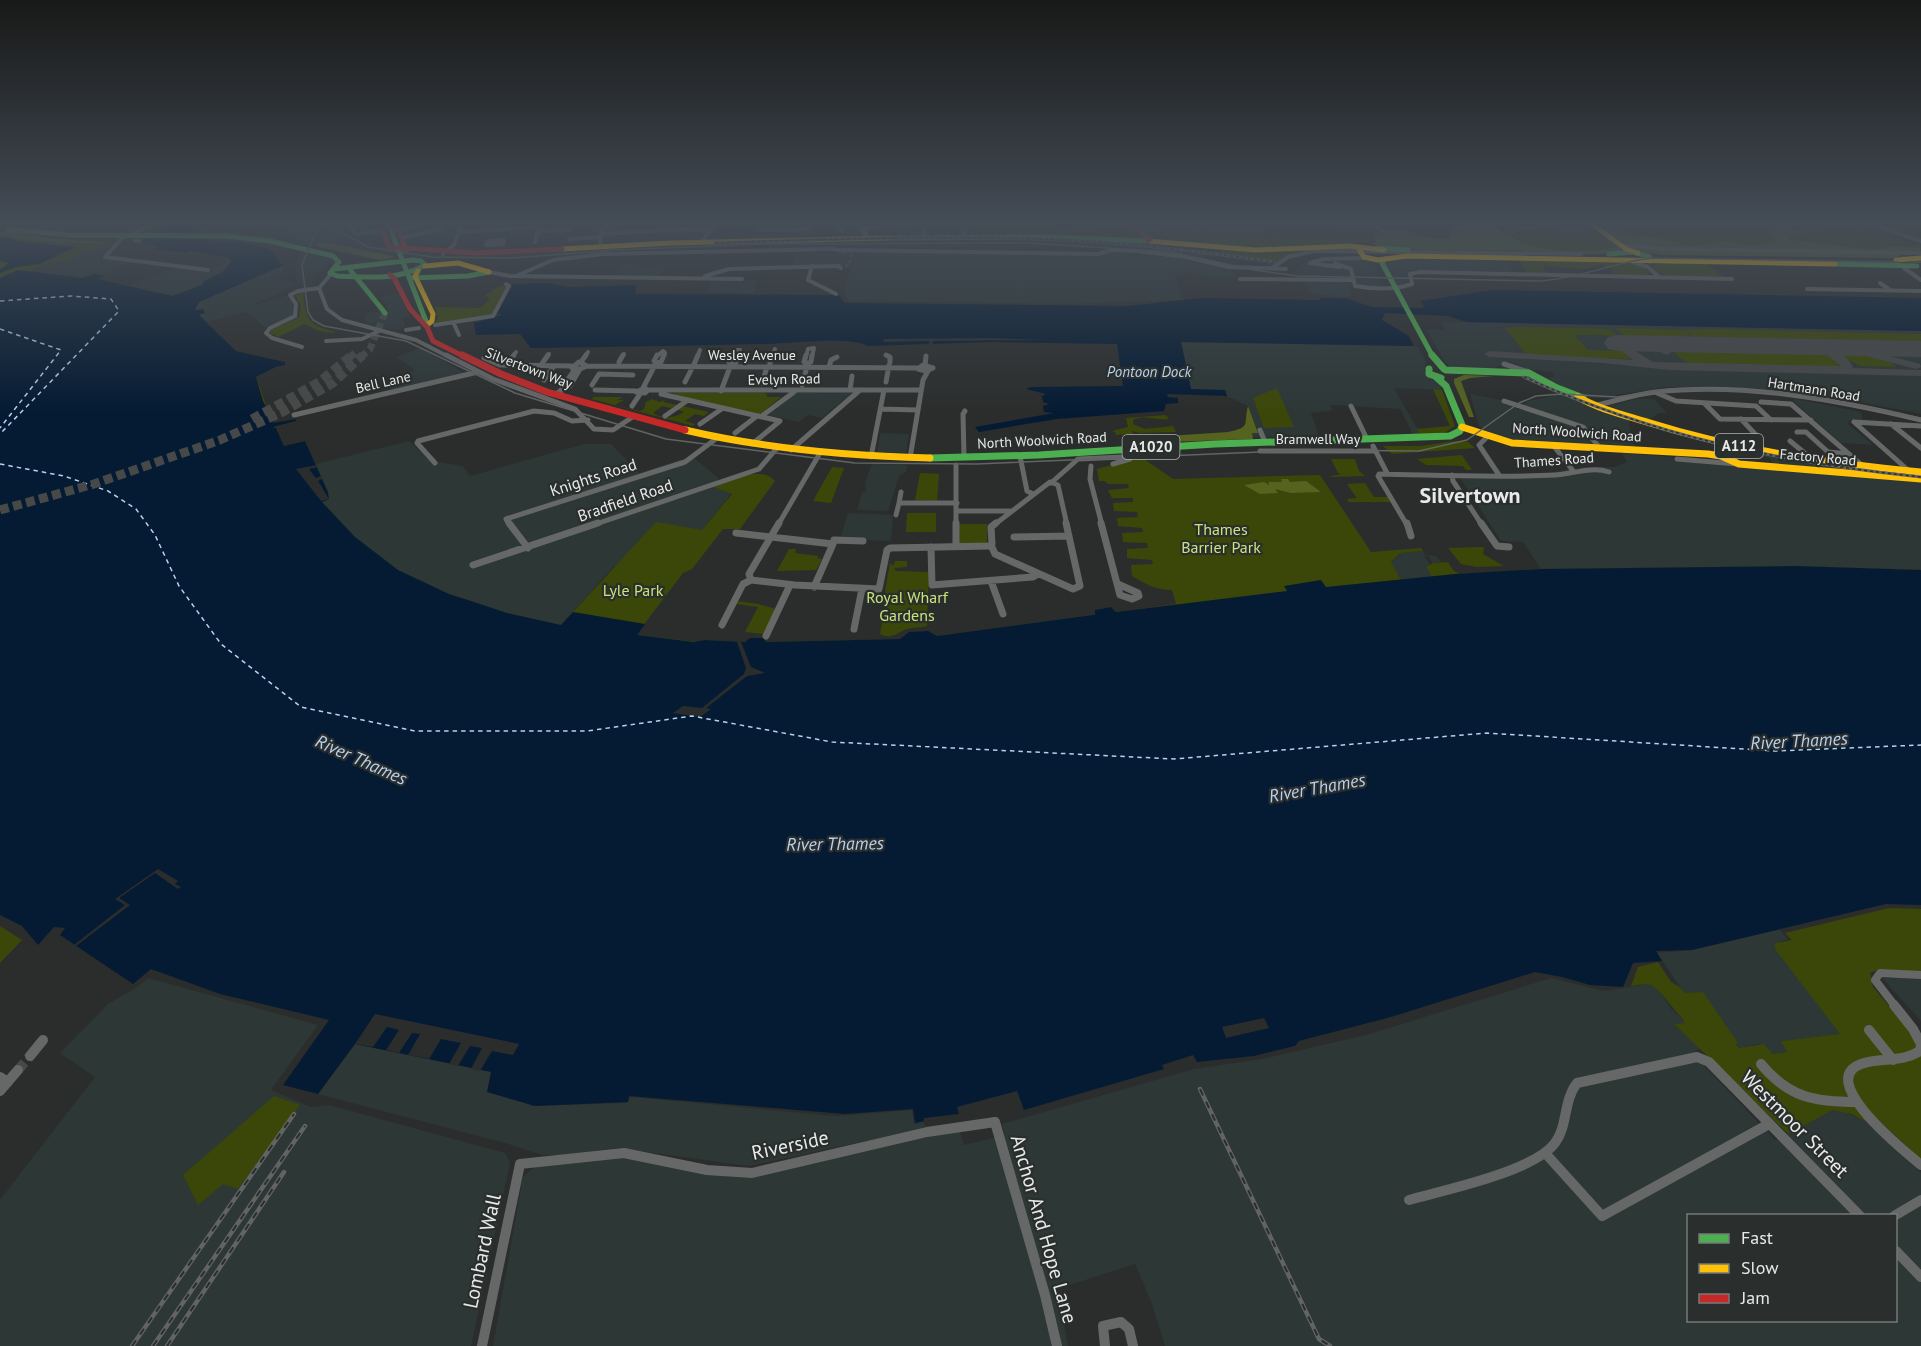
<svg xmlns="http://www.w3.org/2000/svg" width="1921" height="1346" font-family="'PT Sans',sans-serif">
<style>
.built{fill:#2d3736;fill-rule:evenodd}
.green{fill:#3b4709}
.forest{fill:#55631f}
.water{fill:#051b33}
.pier{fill:#2b2d2c}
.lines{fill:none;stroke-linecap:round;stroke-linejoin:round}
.ferry{stroke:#b7d1f1;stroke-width:1.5;stroke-dasharray:4.5 4;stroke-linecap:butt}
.taxiway{fill:#464848;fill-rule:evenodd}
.runway{fill:#464848;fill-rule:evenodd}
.street-tunnel-far1{stroke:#474948;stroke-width:4;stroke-dasharray:4 2;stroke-linecap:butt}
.street-tunnel{stroke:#474948;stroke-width:10;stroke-dasharray:10 5;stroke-linecap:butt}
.highway-tunnel-far1{stroke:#474948;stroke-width:7;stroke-dasharray:7 4;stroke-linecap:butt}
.highway-tunnel{stroke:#474948;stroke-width:9;stroke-dasharray:9 4.5;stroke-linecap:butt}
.street-far4{stroke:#666867;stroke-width:4}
.street-far3{stroke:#666867;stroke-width:5}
.street-far2{stroke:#666867;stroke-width:7}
.street-far1{stroke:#666867;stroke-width:8}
.street{stroke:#666867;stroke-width:10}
.fast-far1{stroke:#4caf50;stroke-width:5}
.fast{stroke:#4caf50;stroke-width:7}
.slow-far1{stroke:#ffc107;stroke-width:5}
.slow{stroke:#ffc107;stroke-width:7}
.jam-far1{stroke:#c62828;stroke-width:5}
.jam{stroke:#c62828;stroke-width:7}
.tram{stroke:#626463;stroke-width:1.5}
.rail-far1-casing{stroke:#626463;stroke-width:3}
.rail-casing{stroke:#626463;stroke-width:4.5}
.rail-far1{stroke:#2a2e2d;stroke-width:1.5;stroke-dasharray:3;stroke-linecap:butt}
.rail{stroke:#2a2e2d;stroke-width:2;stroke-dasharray:7;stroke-linecap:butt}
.labels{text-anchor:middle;stroke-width:4.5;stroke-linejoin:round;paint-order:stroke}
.far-street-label{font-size:14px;fill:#e7eae9;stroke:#2a2e2d}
.far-water-label{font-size:15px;font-style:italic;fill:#b7d1f1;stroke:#2a2e2d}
.shield{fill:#2a2e2d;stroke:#aeb2b1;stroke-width:1.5}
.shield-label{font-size:15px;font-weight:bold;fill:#e7eae9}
.street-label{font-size:16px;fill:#e7eae9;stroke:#2a2e2d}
.park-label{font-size:16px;fill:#cae47c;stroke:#2a2e2d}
.water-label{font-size:18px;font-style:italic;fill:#b7d1f1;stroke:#2a2e2d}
.near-street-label{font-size:20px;fill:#e7eae9;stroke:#2a2e2d}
.district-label{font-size:22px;font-weight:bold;fill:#e7eae9;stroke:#2a2e2d}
</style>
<rect width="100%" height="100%" fill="#2b2d2c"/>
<path class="built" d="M294,223H344L354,235L376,246L448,256L490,255L598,247L597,249L648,248L665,244L808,239H1041L1143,241L1152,246L1275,262L1260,263L1205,255L1197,259L1132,250L1048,245L982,244L976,248L933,246L770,251V245H757L615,251L555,259V256L506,259L394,258L390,260L379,261L293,242L291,238L285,236L287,232L292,231Z
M1134,223H1261L1266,236L1208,235L1209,241H1203L1202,244L1156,240Z
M1568,223H1587L1598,231L1564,237L1542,228Z
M111,247L99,259L132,262L103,275L94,273L83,277L26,271L83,253Z
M300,251L321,255L330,261L315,275L310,288L302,289V284L296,280L295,271Z
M863,252L1062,253L1063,256L1066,254H1124L1125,257H1170L1231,269L1236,277H1210L1194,272L1182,271L1184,275H1175L1183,300L1067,304L848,301L844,291L855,253Z
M849,253L846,265L793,266L795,254Z
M1330,257H1355L1367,260L1373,263L1385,287L1347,286L1352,296L1345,297L1311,294L1298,276H1295V270L1306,261Z
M1406,258L1503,259L1516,274L1415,272L1406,274L1409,285L1398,287L1386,265V261Z
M230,262L224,271L204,281L202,284L175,296L128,286L177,267L206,271Z
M623,264H638L637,267H665L659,277L614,276Z
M284,265L282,274L275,278L300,284L248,307L290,295L299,318L270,331L246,312L207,322L195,310L199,302Z
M713,280H758L754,293L707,292Z
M399,294L410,317L402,318L406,327L398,330L380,328L379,322L365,324V313L388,311L387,305L380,297Z
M1441,322L1921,331V414L1798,390L1667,387L1616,395L1613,399L1585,397L1551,382L1549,377H1555L1552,372L1527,369L1515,363L1507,362L1494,368L1475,369L1450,366L1445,362L1426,329L1446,330Z
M1181,342L1414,346L1418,347L1426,362L1424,371L1427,375L1437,381L1442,390L1394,388L1421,435L1414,436L1400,409L1331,405L1332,411L1311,413L1319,436L1252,437V433L1258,432L1248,406L1227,396L1225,390L1191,389Z
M420,348L446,362L466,374L392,391L387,382L401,378L400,375L415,370L396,357Z
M1527,376L1610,412L1688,436L1784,457L1921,474V478L1775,465L1769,458L1672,434L1629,421L1631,441L1636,447L1516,441L1489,433L1479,426L1470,394L1510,402L1518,410L1528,401L1558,395L1522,377Z
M853,392L822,418L808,415L799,422L767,415L796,393Z
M1636,399H1654L1667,413H1659L1649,420L1609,406Z
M1795,399L1861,412L1863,421L1850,420L1848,424L1873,445L1841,443L1793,401Z
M880,433L909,434L906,453L877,452Z
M409,441L432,463L438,462L463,466L470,476L584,444H611L639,473L692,456L719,479L714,487L731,494L702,530L613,567L561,625L507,613L474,602L449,594L398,570L355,537L321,501L329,498L316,464Z
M1622,453L1673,457L1676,461L1921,481V570L1796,566L1541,569L1523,542L1501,541L1459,476L1522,477L1585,467H1615L1627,462Z
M872,464L907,465L906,472L899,476L888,511L857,510L862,492L866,491L865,482Z
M848,513L893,515L891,541L840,539Z
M1423,551L1425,555L1436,556L1441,562L1433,563L1428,556H1424L1430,565L1426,567L1434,578L1401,580L1391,563L1400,553Z
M1779,929L1788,939L1775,943L1841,1034L1782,1041L1787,1052L1773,1054L1763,1044L1745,1046L1744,1049H1740L1703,992L1685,994L1657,953L1692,950Z
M1902,977L1921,978V1021L1882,978Z
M148,978L318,1025L271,1090L311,1107L329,1105L505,1153L510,1163L471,1346H0V1200L95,1077L60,1053L108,1004L136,988Z
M1551,978L1604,991L1649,984L1658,988L1671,1009L1684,1020V1023L1675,1024L1701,1048L1692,1053L1775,1140L1833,1110L1842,1111L1867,1122L1921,1173V1346H1165L1152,1304L1135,1264L1057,1289L1068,1346H493L523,1177L538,1164L618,1156L693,1171L745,1178L959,1129L964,1145L1005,1135L1002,1124L1194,1069L1262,1059L1366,1035ZM1688,1216H1896V1320H1688Z
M355,1044L492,1072L531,1106L626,1103L631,1097L836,1116L912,1110L914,1124L924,1122L926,1128L749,1166L618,1148L563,1155H543L505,1143L318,1094Z"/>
<path class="green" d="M176,223L160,230L232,258L234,260L224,275L170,299L8,274L0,278V232L10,231L57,239L105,241L113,244L111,247L83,253L66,261L45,264L28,272L83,278L94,274L104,276L98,279L172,296L202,285L204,281L225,271L231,261L229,258L192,251L187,253L153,249L158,247L141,241L163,227Z
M987,223H1053L1058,229L1122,224L1140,238L978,236L975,225Z
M1595,223H1746L1800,230L1846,223L1912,243L1921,246V252L1663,248L1622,242Z
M1871,223H1921V240Z
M1588,226H1593L1617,247C1594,254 1551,251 1528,245C1521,242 1514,237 1507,234L1542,228L1564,237L1595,232Z
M1156,227L1207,230V235L1266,236L1273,247L1202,245L1203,241H1209L1207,236V240L1155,237Z
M1267,236L1373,238L1369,242L1275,247Z
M1344,247L1356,251L1304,252L1275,262L1219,253L1223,250L1282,252Z
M1517,258L1621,262L1622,265L1616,268L1624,266L1622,261L1643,266L1650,273L1644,276H1616L1611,271L1612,268L1601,265L1584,269L1542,266L1547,273H1528Z
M1664,261L1900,267L1707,264L1724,278L1668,276L1657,272L1652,266Z
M507,285L491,316L435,323L438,317L435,307L480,308L490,299L485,295L499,286Z
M303,291C306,318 306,326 337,332C325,335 315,329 304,324L278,337L270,333L272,329L299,318L301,306L295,295Z
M195,307L196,311L203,309L205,313L199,315L236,351L285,362V365L276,367L256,377C262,391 265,407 274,422L272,423L296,419V421L273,427L276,428L284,446L305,441L328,492L329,499L322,502L355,537L398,570L449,594L507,613L561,625L656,522L702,530L732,494L713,487C731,481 760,464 775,481L740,529H723L692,569L683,573L636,635L698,642L705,640L745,642L750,638H763L766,642L900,639C912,630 924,629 937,636L1093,615H1095V610L1111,607L1116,612L1176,604L1172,590C1155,590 1144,583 1132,576L1131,565L1153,564L1152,560L1127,558V549L1148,548L1147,543L1123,542L1122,533L1143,532L1142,528L1118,526L1117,518L1138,517L1137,512L1114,511L1113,503L1133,502V498H1112L1108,490L1129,488L1128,484H1108L1105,481H1099L1097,469L1141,457L1173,479L1320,475L1371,552L1421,548L1423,551L1400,553L1391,562L1401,580L1433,578L1426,567L1433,563L1448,562L1453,570L1460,574L1541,569L1796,566L1921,570L741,690L337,559L190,312Z
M1520,327L1610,329L1619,338L1601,335H1574L1588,350L1623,351L1631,359L1551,357L1525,353L1505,328Z
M1615,328L1684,330L1695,340L1626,338Z
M1714,329L1921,334V345L1697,340L1685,330Z
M1678,349L1818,352L1830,356L1840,365C1828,371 1706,368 1690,363C1683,361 1679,358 1675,353Z
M1845,352C1861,353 1884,354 1896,367L1860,366L1844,357Z
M1277,388L1294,427L1264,428L1253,398Z
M1433,389L1442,390L1455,426L1446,432L1421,435L1416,429L1450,426Z
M673,393H764L767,394V397H781L760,414L677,396Z
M584,397L592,399L593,397H623L617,400H624L615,405L640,411L644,409L646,402L652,399L660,402L666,399L663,402L677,405L671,408L662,406L653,413C663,419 674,419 684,412L676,409L682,406L709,412L704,416L695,414L685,421L695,424L693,426Z
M1166,415L1169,419C1156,421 1144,414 1133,420V424L1145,429L1173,426L1176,432L1140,433L1132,431L1133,434L1115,435L1116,433L1112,431L1128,427L1126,418Z
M1455,441L1468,442L1475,448L1392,454L1383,446H1421Z
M1462,455L1472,470H1466L1463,466L1426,465L1417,459Z
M1331,459H1355L1359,471L1365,476L1328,477L1341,474L1338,473Z
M832,467L844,468L831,503L813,501Z
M920,473L939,474L937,501L915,500Z
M1365,483L1374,497H1388L1390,502H1349L1347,499L1357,498L1347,484Z
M907,513H936V532H906Z
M958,524H987V543L958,545Z
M1484,547L1483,554L1504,566L1476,567L1461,564L1448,548Z
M789,549H796L795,553L818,556L817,558L822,559L816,570L777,571Z
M894,561H907V567L894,568L896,571L929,572L927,626C921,628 913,627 907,629C897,632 893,640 880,634L887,596L885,591L890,563L893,566L895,562Z
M737,601L758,604L776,609L764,634L745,632L758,607L736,604Z
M1889,908L1921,909V972L1880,969L1870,973L1873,987L1921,1044V1159L1877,1119L1867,1122L1851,1114L1833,1110L1788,1134L1674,1024L1684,1023V1020C1676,1013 1658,987 1651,985C1645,983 1637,985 1631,986L1638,967L1658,962L1671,982L1680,987L1685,993L1703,992L1738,1043L1736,1044L1739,1048L1764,1044L1773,1054L1787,1052L1781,1041L1840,1034L1775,949V943L1792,940L1785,933Z
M0,926L22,940L0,963Z
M274,1096L300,1105L238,1189L223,1184L198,1205L183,1175Z"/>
<path class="forest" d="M1550,223H1568L1508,234C1513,237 1519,241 1525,244C1545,252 1596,253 1617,247L1598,231L1622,250C1601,258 1553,252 1529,251C1477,249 1422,254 1371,244L1376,241L1373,233H1408L1440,239L1448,238L1451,230L1481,226L1500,232Z
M1743,223L1800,230L1846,223V225L1803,231L1811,234L1790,236L1791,239L1789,240L1875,250L1893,246L1920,248L1921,252L1663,248L1624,243L1603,227L1618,230L1644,243L1627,232L1693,246L1730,241L1750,246L1779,242L1769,232V228Z
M10,231L48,238L110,243H68L0,237V232Z
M318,243H328L393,256V258L380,260L316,246Z
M1633,247L1921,253V255L1905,254L1893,258L1665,255L1645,253L1631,248Z
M1464,375L1494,376L1470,378L1461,381L1474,417H1469L1454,383V379Z
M1248,406L1258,433H1252L1253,439L1140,443L1138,438L1228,432C1252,427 1243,425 1248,406Z
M1281,479H1288L1290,482L1306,481L1321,492L1291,493L1275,489L1278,493L1260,494L1244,485L1264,482L1269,485V482H1282Z"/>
<path class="water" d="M176,223H213L181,236C202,245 275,235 279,263L284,265L199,302L195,310L203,309L205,313L199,315L236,351L285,362V365L276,367L256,377L263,401L274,422L272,423L296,419V421L273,427L276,428L284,446L305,441L328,492L329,499L322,502L355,537L398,570L449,594L474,602L507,613L561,625L573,612L645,624L637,635L694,642L705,640L745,642L750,638H763L766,642L900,639L909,632L928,631L937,636L1093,615H1095V610L1111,607L1116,612L1287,591L1284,586L1321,580L1326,587L1455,574L1541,569L1796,566L1921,570V905L1886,904L1692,950L1656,951L1662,961L1633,963L1623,987L1590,985L1562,977L1535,972L1391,1017L1299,1041L1295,1046L1254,1056L1197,1062L1193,1055L1162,1065L1164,1069L1024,1110L1017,1091L957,1107L959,1114L924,1118V1121L915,1123L913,1109L845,1114L629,1096L628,1102L535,1106L487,1092L491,1072L355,1044L318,1094L283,1085L329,1020L220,994L151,969L133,984L60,935L65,928L54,927L38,945L22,926L0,915V278L18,270L83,278L94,274L104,276L98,279L172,296L202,285L204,281L223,272L231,262L229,258L192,251L187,253L153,249L158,247L141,241L155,231Z
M0,237H10L16,241L75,247L40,264L17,267L0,273V269L9,263L0,261Z
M547,283L569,287L636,285L635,294L839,295L845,303L1127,306L1201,298L1320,300V298H1346L1371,307L1421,308L1424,307L1420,301L1492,290L1921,298V331L1467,322L1447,316L1385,313L1382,320L1409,336L1414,346L1181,342L1191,389L1225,390L1227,396L1167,394L1168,397L1178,398V403L1166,404L1164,411L1057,419L979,432L975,427L1054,413L1044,412L1043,406L1049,404L1043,402L1042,396L1046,394L1026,389L1031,387L1123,386L1117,344L991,342L868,346C850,336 791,343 768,344C690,346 611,347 531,348L520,334L476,335L474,323L502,315L497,314L513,284Z"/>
<path class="pier" d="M988,338L1049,340L933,341L932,345H929V341L883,342L884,339Z
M317,465L318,467L309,469L316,478L321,476L322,479L318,481L329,499L321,501L296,469Z
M737,642H741L751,667L765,673L747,676L706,708L711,709L700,717L673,713L683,706L702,708L744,674L746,668Z
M158,869L178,881L175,884L181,887L178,889L155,873L119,898L130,905L76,946L74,945L125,905L115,899Z
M375,1014L428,1025L519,1044L513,1055L492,1051L480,1071L471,1069L482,1048L470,1046L458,1066L449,1064L461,1043L441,1039L429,1059L408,1055L420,1034L412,1033L399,1053L386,1050L399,1030L387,1027L373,1047L355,1044Z
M1264,1018L1269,1028L1226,1038L1222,1027Z"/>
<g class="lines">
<path class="ferry" d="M0,301L71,296L111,299L119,311L0,434
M0,329L61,350L0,428
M0,464L64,476L108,491L136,509L155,535L179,586L221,644L301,707L415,731H587L692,716L832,742L1174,759L1487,733L1775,751L1921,745"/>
<path class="taxiway" d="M1637,340L1656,342L1672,352L1667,355L1647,347L1632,349L1653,362L1841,366L1826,354L1804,349L1803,347L1808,344C1823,347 1848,351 1853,368L1921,370V376L1669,370L1603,363L1489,357L1484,354L1489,351L1633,360L1623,352L1622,347Z
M1847,345L1920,364L1921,367L1916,369L1843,350L1842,348Z"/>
<path class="runway" d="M1618,335L1921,341V357L1618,351L1608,349L1604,343L1608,337Z"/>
<path class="street-tunnel-far1" d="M845,266L849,265L852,253L849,252"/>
<path class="street-tunnel" d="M18,1070L30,1056"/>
<path class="highway-tunnel-far1" d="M350,357L355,353
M361,357L370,349L385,313"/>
<path class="highway-tunnel" d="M252,419L319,382L352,355
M0,510L94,484L220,440L281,413L333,383L363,355"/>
<path class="street-far4" d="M156,223L121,239L105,257L208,270
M347,223L356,234L382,231
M759,223L758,229L762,230L806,229L809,228L810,223
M837,223L842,231
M1338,223L1370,224L1388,233H1407
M1513,223L1521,228
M1767,223L1770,224
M1867,223L1921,241
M1778,224L1789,226L1803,223
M1488,225L1499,231
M862,228L914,223
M1455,228L1504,223
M493,230L495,224L499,223
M396,231L427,223
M538,231L571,230
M459,232L539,227
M963,232L966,237
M601,234L684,229L709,231
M924,237L925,228
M401,238L441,229
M569,239L601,237
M504,240L503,244L486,245L488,241Z
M135,241H139
M702,241L716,223
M535,242L539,227
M600,245L601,230L610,223
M1622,245L1664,249L1921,253
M844,250L1098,254L1112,250L1137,251L1186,257L1229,267L1286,269
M443,254L454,245L462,223
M1633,262L1648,267L1659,277
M1310,263L1324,259L1365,258
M1310,263L1340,267
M1335,263L1351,269L1355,286C1373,289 1395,290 1412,284L1410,274L1420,272L1732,279
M812,266L808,280L836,294
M1272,268L1288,257L1314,251L1581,254
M1904,268L1921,280
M489,272L510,276L742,279
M516,276L553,260L603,254L832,249L845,251
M705,276L729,269L839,266L841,268
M1240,279L1352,280
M1880,283L1890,290
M319,288L327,309L342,320L416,340L449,357
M319,288L331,274
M1807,289L1921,291
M454,324L459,335
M435,325L493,316L509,286L506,284
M406,330L419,328
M326,341L362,339L379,331
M302,347L272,338L266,333L270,328L295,316L296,304L290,295L298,291L319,288
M886,355L889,357
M512,357L516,352
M547,357L549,354
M585,357L588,352
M622,357L624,354
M656,357L663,351L665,353L663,357
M697,357L700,350
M731,357L734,350H740L738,357
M772,357L775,349
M806,357L808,349L814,348L812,357"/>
<path class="street-far3" d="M446,355L493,379L575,409L594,429L613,430L634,416
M732,355L729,362L732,363
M806,355L804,362L808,363
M886,355L890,357V362
M486,356L484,358L500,365L572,366
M579,362L587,366L580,369L572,368Z
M581,362L586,355
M619,362L623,355
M695,362L698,355
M656,363L654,361L657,355
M656,363L661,362L664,355
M770,363L773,355
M808,363L811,362L812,355
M1504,364L1529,372
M506,365L514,355
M541,365L548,355
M923,365L933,368L926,371L918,369Z
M925,365L926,356
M587,366L918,368
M829,367L831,360L837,357
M544,380L554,366
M685,382L694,364
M886,382L889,365
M762,383L767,367
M592,385L599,374L633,375
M802,385L808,363
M643,388L656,363
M645,388L648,390L645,393L636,392Z
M561,390L575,369
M595,390L636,391
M648,390H921
M850,390L852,376
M721,391L730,367L736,362L738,355
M1657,393L1676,401L1756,406L1771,420
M555,394L570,386L580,369
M661,394L780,421L752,444
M1504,401L1583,427L1599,447
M1761,402L1791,404L1864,467
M1704,403L1720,419L1811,420
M1597,405C1616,401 1636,394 1656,392C1742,382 1838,400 1921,420
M632,406L640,394
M1351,406L1367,439
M881,409L917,410
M294,415L478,372
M763,415L794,392
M665,416L688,400
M1741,419L1758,437
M1854,422L1909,471
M1854,422L1921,426
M700,424L723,408
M1891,424L1921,448
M1260,430L1265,442
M1797,432H1806L1828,452L1849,454
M735,433L757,416
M1489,435L1479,445L1499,475
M1790,441L1812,459
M1553,445L1574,472
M1373,446L1387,473
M791,450L860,390
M1260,451H1375
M1020,456L1027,491L1033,494
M871,457L884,390
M964,457L963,414L965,411
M910,458L923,380L928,371
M1677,459L1737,464
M435,463L417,443L418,441L534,411L554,413L572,421L588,420
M1113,464L1130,459
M956,465V525
M1091,466L1090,479L1102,525
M1452,475L1453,481L1482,525
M1051,483L1078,459L1146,456
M901,492L899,503H957
M957,511H1010
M896,515L899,503
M510,525L506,519L685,462L717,438
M593,525L759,469L777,448
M778,525L820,453
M994,525L1050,482L1058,485L1067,525
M1407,525L1378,476L1379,474C1437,475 1496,478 1555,475C1572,474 1592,466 1609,472"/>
<path class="street-far2" d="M509,523L528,548
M956,523V546
M1101,523L1120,595L1132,599L1139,596L1138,593L1118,584
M1407,523L1411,536
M1481,523L1497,546L1509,547
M736,533L833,544L814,587
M1014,537L1069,536
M834,540L863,541
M991,545L995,554L1073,589L1080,586L1066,523
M931,547L932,585L1033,577L1038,574
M473,565L598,523
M751,580L795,585L879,589L887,550L890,548L989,546L992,544L991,527L996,523
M751,580L749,574L779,523
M991,581L1003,614
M722,625L743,584L751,580
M854,629L862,589
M766,636L790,585"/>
<path class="street-far1" d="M1895,1006L1875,980L1880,973L1921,975"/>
<path class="street" d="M1894,1005L1913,1029L1921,1044
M1869,1030L1893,1060
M1921,1045L1920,1051C1902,1063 1881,1057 1861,1064C1815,1081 1906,1152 1921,1165
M30,1056L43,1040
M1761,1064C1789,1098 1815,1102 1857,1102
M0,1077L8,1082
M0,1091L18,1070
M1546,1154L1602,1216L1769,1124
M1409,1200C1444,1190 1533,1172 1555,1143C1568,1126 1563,1101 1577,1083L1697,1057L1709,1062L1860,1216
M1894,1216L1921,1200
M1896,1251L1921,1277
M482,1346L520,1164L624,1153L707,1170L752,1173L927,1132L995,1122L1045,1295L1057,1346
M1105,1346L1103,1326L1121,1322L1129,1329L1133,1346"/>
<path class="fast-far1" d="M388,223L427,324
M858,223L868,238
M8,229L68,235L226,236L270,241L333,256L339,262L330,273L337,276C367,277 398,281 425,265L421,261L413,260L334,269
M890,238L1048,237L1148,241
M1378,248L1408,250
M1609,254L1633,252L1650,257V261
M1385,259L1382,263L1433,357
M1835,264L1917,266
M351,271L385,313
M409,278L468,276L489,272"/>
<path class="fast" d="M1432,355L1444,369
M1429,369V374L1441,378
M1446,370L1529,373L1557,388L1583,398
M930,458L1039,455L1215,444L1450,436L1460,431L1462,425L1446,386L1436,377"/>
<path class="slow-far1" d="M1591,223L1626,249L1638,253
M1148,241L1256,250L1349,246L1384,250
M562,249L670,243L890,238
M1359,250L1364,257L1378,260L1407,256L1835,264
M1896,260L1921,258
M425,266L458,263L489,272
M418,271L415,276L433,314L432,321L427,325"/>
<path class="slow" d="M1578,397C1599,409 1624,415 1647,422C1736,450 1828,463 1921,472
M1462,427L1512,443L1708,454L1721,456L1739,464L1921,479
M685,430C766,449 847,456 930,458"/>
<path class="jam-far1" d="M380,223L389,247L475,253L562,249
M396,223L406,251
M1126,223L1150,239L1148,241
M390,275L394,278L410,309L427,327L433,341L465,357"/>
<path class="jam" d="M462,355L501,374L547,392L685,430"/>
<path class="tram" d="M320,223L302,265L308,312L313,320L324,326L406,341L515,393L666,439L855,463L977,464L1305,450L1419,451L1467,440L1519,403L1536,396L1562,394L1617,397L1669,389L1792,393L1921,418
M315,224L344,234L368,247L432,257L513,258L615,250L766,244L1027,243L1171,252L1254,270L1298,276L1541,281C1579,278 1614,263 1651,258L1898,262
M0,235L62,223
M1910,262H1921"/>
<g class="rail-far1-casing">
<path id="rail-far1" d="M715,243C832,239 949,235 1066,240C1136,244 1206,252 1275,262
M1524,377C1655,436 1778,462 1921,477"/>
</g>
<g class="rail-casing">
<path id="rail" d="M1200,1089L1319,1339L1330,1346
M132,1346L294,1114
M153,1346L305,1126
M167,1346L284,1172"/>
</g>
<use href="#rail-far1" class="rail-far1"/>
<use href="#rail" class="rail"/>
</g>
<linearGradient id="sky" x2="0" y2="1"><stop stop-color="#181918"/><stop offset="0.54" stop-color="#444c56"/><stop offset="1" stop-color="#444c56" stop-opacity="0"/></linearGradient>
<rect width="1921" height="412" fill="url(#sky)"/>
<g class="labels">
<g class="far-street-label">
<text x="752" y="360">Wesley Avenue</text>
<text transform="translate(529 368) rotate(21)" y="5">Silvertown Way</text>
<text transform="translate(784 379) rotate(-1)" y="5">Evelyn Road</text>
<text transform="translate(383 382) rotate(-13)" y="5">Bell Lane</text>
<text transform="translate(1814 389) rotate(9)" y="5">Hartmann Road</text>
<text transform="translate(1577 432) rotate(4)" y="5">North Woolwich Road</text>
<text x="1318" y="444">Bramwell Way</text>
<text transform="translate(1042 440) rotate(-3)" y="5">North Woolwich Road</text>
<text transform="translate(1818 457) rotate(5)" y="5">Factory Road</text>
<text transform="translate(1554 460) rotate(-4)" y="5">Thames Road</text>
</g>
<g class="far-water-label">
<text x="1149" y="377">Pontoon Dock</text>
</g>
<g class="shield">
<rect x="1715" y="434" width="48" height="24" rx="4.5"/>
<rect x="1122.5" y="435" width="57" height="24" rx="4.5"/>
</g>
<g class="shield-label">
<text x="1739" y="451">A112</text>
<text x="1151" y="452">A1020</text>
</g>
<g class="street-label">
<text transform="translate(593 477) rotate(-18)" y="6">Knights Road</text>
<text transform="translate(625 500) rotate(-19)" y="6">Bradfield Road</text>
</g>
<g class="park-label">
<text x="1221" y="535">Thames<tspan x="1221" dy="18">Barrier Park</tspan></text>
<text x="633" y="596">Lyle Park</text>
<text x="907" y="603">Royal Wharf<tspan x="907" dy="18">Gardens</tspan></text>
</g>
<g class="water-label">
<text transform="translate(1799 741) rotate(-3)" y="6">River Thames</text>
<text transform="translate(361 760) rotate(24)" y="6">River Thames</text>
<text transform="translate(1317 788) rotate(-10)" y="6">River Thames</text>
<text transform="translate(835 844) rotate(-1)" y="6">River Thames</text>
</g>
<g class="near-street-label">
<text transform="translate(1795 1124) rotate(45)" y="7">Westmoor Street</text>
<text transform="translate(790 1145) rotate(-12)" y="7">Riverside</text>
<text transform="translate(1044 1229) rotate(74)" y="7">Anchor And Hope Lane</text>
<text transform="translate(482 1251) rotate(-78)" y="7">Lombard Wall</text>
</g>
<g class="district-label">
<text x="1470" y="503">Silvertown</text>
</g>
</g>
<rect x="1687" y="1214" width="210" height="108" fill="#2a2e2d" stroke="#767978" stroke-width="1.5"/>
<rect x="1699" y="1234" width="30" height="9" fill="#4caf50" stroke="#767978" stroke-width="1.5"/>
<text x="1741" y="1244" font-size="18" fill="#e7eae9">Fast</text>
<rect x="1699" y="1264" width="30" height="9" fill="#ffc107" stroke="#767978" stroke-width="1.5"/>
<text x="1741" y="1274" font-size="18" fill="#e7eae9">Slow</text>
<rect x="1699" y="1294" width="30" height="9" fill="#c62828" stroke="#767978" stroke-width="1.5"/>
<text x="1741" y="1304" font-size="18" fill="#e7eae9">Jam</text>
</svg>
